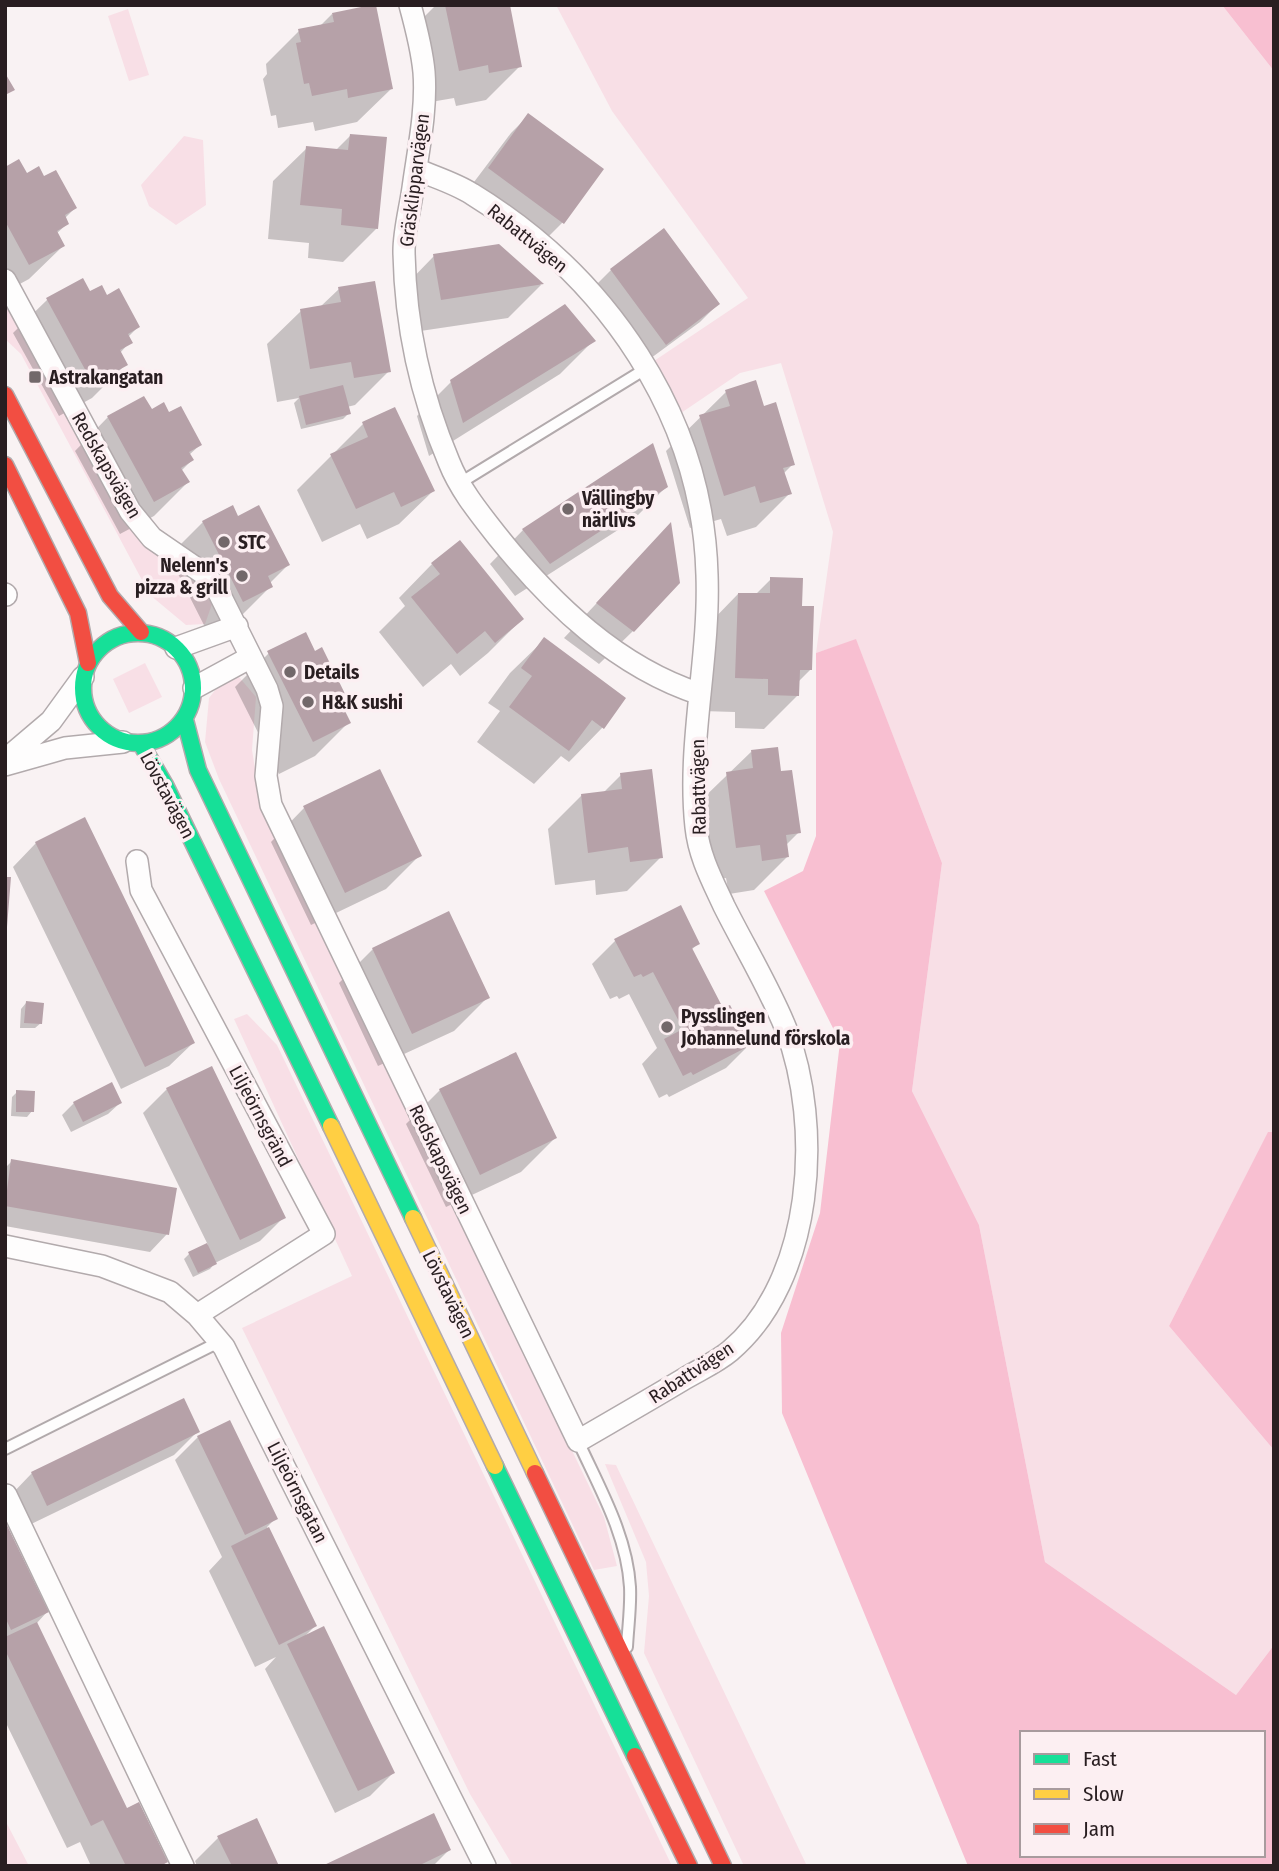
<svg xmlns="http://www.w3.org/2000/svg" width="1279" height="1871" font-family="'Fira Sans Condensed',sans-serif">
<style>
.green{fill:#f8dfe6}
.forest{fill:#f8bfd1;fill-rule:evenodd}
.shadow{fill:#0003}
.building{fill:#b6a1a8}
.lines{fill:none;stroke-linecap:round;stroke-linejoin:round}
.lane-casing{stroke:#b2aaac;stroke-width:14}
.street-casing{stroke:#b2aaac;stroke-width:24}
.fast-casing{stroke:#b2aaac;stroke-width:19}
.slow-casing{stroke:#b2aaac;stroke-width:19}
.jam-casing{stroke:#b2aaac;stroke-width:19}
.lane{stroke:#fefdfd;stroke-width:10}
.street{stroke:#fefdfd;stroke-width:21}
.fast{stroke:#16e098;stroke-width:16}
.slow{stroke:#ffcf43;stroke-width:16}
.jam{stroke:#f24e42;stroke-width:16}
.poi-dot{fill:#72686a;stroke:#fceff2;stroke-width:2.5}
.labels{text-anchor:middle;stroke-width:7;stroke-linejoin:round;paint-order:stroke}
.street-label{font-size:19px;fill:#291e21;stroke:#fceff2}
.poi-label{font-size:19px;font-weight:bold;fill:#291e21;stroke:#fceff2;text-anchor:start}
</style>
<rect width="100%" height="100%" fill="#f9f2f3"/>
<path class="green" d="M556,5H1222L1274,71V1132L1268,1133L1169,1326L1274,1450V1645L1236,1695L1045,1562L979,1225L912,1091L942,863L856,640L816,653L833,532L781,363L740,373L681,413L654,361L748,298L612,111Z
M128,9L149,75L129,81L108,16Z
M184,136L203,140L206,205L176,225L149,206L141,185Z
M5,299L134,534L162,559L201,587L212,604L205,624L186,625L150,595L21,354L5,339Z
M145,663L162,697L129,713L113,679Z
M239,677L256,697L252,750L261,805L604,1517L617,1566L594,1570L219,779L205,742L209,698L220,684Z
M247,1014L277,1045L672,1866H513L470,1794L242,1328L352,1276L234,1019Z
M605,1464L616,1465L807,1866H744L644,1653L649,1596L646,1562Z
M5,1820L29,1866H5Z"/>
<path class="forest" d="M1222,5H1274V71Z
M856,639L942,863L912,1091L979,1225L1045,1562L1236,1695L1274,1645V1866H968L782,1413L781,1333L820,1213L840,1042L764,891L803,871L816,836V653ZM1022,1733H1263V1855H1022Z
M1268,1132H1274V1450L1169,1326Z"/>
<path class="shadow" d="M436,5H508L520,66L486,100L456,106L454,98L425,103L411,30Z
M332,14L391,89L357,122L315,131L313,122L278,128L276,115L271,116L263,79L267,74L266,64L299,31L320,26Z
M528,116L602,170L562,223L545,240L471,186L511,133Z
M351,135L377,228L343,262L308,258L309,243L268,239L273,181L307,148L335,151Z
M5,169L44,178L75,208L64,219L67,224L56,234L63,246L29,279L5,292Z
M664,231L718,304L700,322L647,361L593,288L611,270Z
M499,246L541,285L508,318L407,333L401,290L434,256Z
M82,280L89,294L107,297L138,327L128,337L130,342L120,353L126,364L92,398L59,416L13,333L47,300Z
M339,289L389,371L355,405L347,407L349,413L343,419L301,429L294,403L299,398L277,402L267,344L301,311L320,307Z
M593,341L560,374L429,456L417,416L451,382Z
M726,392L763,408L793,464L783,474L790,493L756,527L727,536L721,519L690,528L666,451Z
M151,411L168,414L200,445L189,455L192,460L181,471L188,482L154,516L120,534L75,451L108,417Z
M363,424L433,491L399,524L367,539L360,524L322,542L297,490Z
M666,487L632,521L515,596L490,564L523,530Z
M237,519L288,565L270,583L271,586L237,620L209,635L169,556L203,522Z
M670,525L633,631L599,664L564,638Z
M432,564L522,619L488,653L460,676L451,664L423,687L379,632L405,606L399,598Z
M771,579L800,607L811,669L798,682V695L764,729L735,728V712L702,711L705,628L738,594L755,595Z
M544,640L624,699L602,728L569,762L561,756L534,784L477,742L500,711L488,703L510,673Z
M269,653H314L348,703L342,709L349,722L315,756L279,774L235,687Z
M751,752L780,773L799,832L786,845L787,857L754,890L729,894L726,878L703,881L693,808Z
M621,775L661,857L627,891L596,895L595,880L555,885L548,829L582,795L603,793Z
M304,808L420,855L386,889L311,925L271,842Z
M36,843L193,1043L169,1066L121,1089L13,867Z
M448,914L488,997L454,1031L378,1066L339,983L373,949Z
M616,940L698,944L691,950L722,1011L749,1045L726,1068L669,1097L667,1094L659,1098L642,1064L657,1048L629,994L619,999L617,996L610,999L592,964Z
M26,1003L41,1023L35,1028H20L21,1009Z
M167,1089L284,1217L260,1241L215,1263L210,1269L193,1277L184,1259L189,1254L208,1245L143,1113Z
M440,1090L555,1138L521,1172L446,1207L406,1124Z
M17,1092L32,1111L27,1117L11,1116L12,1097Z
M74,1103H120L108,1114L71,1132L62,1115Z
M12,1161L167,1234L150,1252L5,1226V1168Z
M198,1431L174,1455L23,1528L9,1497L32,1473Z
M198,1437L276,1518L267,1527L315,1626L303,1638L393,1773L370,1796L335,1813L265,1669L276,1657L255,1667L209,1571L222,1557L175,1460Z
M5,1525L47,1612L36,1624L126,1810L166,1862L162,1866H91L80,1842L67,1848L5,1721Z
M219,1837L277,1866H197L195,1861Z
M449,1850L433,1866H326Z"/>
<path class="building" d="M371,5H376L393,89L348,98L347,89L312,96L309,83L304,84L296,43L301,42L298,29L334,22L332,13Z
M445,5H510L522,67L489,73L488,65L459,71Z
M5,73L15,90L5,95Z
M528,113L604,169L564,224L488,168Z
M350,134L387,137L378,229L341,225L342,209L300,205L306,146L348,150Z
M19,159L27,173L39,166L44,176L56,170L77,208L65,215L69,224L57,231L65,246L29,265L5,221V167Z
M664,228L720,304L666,345L610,269Z
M499,244L544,284L441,300L433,254Z
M83,278L90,291L102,285L107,295L119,288L140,327L128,334L133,343L120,350L128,365L93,384L46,298Z
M375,281L391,372L354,378L351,362L310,369L300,309L341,302L338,287Z
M565,304L596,341L463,423L450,380Z
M756,380L764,406L776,402L795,465L783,468L792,494L760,503L755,486L724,496L699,415L730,406L725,390Z
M343,385L351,414L306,425L299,396Z
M144,396L152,409L164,402L169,412L181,406L202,445L189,452L194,460L181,468L190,482L154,502L107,416Z
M395,407L435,491L401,507L394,492L356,509L330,454L368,437L362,422Z
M653,443L668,487L550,564L522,529Z
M233,505L238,516L259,505L290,565L268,576L273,587L243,602L202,521Z
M671,522L680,583L634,632L596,603Z
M460,540L524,619L495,643L485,631L457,654L411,597L440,574L431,563Z
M770,577L803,578L802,606H814L812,670H800L799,696L768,695V679L735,678L738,593H770Z
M306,632L315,651L322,647L350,704L343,707L351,723L313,742L267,651Z
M544,637L626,698L604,729L592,720L569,751L509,707L532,676L521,668Z
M778,747L781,771L792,770L801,833L786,835L789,857L762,861L760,845L736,848L726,772L753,768L751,750Z
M380,769L422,856L345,893L303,806Z
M652,769L663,858L630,862L628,847L588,853L581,794L622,789L620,773Z
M85,817L195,1043L145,1067L35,842Z
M5,877H11L7,927H5Z
M681,905L700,944L692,948L723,1008L730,1005L751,1045L693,1075L691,1072L683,1076L664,1039L683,1029L653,972L643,977L641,974L634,977L614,939Z
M449,911L490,998L412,1034L372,948Z
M26,1001L44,1003L42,1024L24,1023Z
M516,1052L557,1138L480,1175L439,1089Z
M212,1066L286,1218L240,1240L166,1088Z
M112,1082L122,1103L83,1122L73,1102Z
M16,1090L35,1091L34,1112H16Z
M11,1159L177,1188L169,1235L5,1206Z
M207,1243L217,1264L198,1273L188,1252Z
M184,1398L200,1432L47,1506L31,1472Z
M230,1420L278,1519L245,1535L197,1436Z
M5,1521L49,1612L11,1630L5,1617Z
M269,1527L317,1626L279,1645L231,1546Z
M37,1622L127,1808L139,1802L168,1862L160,1866H126L103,1820L91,1826L5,1650V1637Z
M324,1626L395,1773L358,1791L287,1644Z
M434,1813L451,1850L418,1866H322Z
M257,1818L279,1866H232L217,1836Z"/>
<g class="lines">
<g class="lane-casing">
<path id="lane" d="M460,483L647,368
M578,1441C599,1487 627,1535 630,1587C631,1607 628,1627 627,1647
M5,1449L219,1342"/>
</g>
<g class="street-casing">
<path id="street" d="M410,5C416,27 422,50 424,72C427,110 418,151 413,188C410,209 404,231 404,251C405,323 421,396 449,462C460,490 480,514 498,537C552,604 617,667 700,694
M5,280L130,511L152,538L203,573L216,587L267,689L272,706L266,776L271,805L578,1441C614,1420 649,1400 684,1379C699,1370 717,1362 730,1351C814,1280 823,1126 786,1029C770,989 744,946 724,906C712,880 699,856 696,827C687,743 710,659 707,575C703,415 606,276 472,194C455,183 434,177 416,169
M5,594L6,595
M176,648L237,626
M194,688L251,657
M5,760L51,721L83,677
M5,765L65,748L123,742
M137,861L141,890L324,1234L197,1315
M5,1246L102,1266L170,1292L197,1315L224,1347L485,1866
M6,1495L183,1866"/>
</g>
<g class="fast-casing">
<path id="fast" d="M83 688a55 55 0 1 1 110 0a55 55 0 1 1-110 0Z
M185,720L198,770L413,1218
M141,744L165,785L331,1126
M495,1466L635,1756"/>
</g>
<g class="slow-casing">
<path id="slow" d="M331,1126L495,1466
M413,1218L535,1473"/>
</g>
<g class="jam-casing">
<path id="jam" d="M5,395L110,596L141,632
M5,465L78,613L88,663
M535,1473L723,1866
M635,1756L689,1866"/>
</g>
<use href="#lane" class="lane"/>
<use href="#street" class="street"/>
<use href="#fast" class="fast"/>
<use href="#slow" class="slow"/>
<use href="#jam" class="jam"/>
</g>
<g class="poi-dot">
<rect x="28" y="370" width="14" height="14" rx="3.5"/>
<circle cx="568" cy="509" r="7"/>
<circle cx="224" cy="542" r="7"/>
<circle cx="242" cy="576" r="7"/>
<circle cx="290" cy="672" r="7"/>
<circle cx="308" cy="702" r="7"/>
<circle cx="667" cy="1027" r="7"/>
</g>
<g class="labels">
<g class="street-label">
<text transform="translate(414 180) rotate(-83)" y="7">Gräsklipparvägen</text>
<text transform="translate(528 238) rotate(39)" y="7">Rabattvägen</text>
<text transform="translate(107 465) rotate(60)" y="7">Redskapsvägen</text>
<text transform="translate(698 787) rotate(-91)" y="7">Rabattvägen</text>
<text transform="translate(168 795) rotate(62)" y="7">Lövstavägen</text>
<text transform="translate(261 1116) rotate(62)" y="7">Liljeörnsgränd</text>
<text transform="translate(441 1159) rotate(64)" y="7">Redskapsvägen</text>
<text transform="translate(449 1294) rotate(64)" y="7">Lövstavägen</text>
<text transform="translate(691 1372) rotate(-33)" y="7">Rabattvägen</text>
<text transform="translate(298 1492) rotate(63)" y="7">Liljeörnsgatan</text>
</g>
<g class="poi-label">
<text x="49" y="384">Astrakangatan</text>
<text x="582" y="505">Vällingby<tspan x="582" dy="22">närlivs</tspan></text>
<text x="238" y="549">STC</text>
<text x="228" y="572" text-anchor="end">Nelenn's<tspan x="228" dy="22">pizza &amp; grill</tspan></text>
<text x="304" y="679">Details</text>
<text x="322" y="709">H&amp;K sushi</text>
<text x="681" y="1023">Pysslingen<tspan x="681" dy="22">Johannelund förskola</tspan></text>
</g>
</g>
<rect width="1279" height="1871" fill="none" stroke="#291e21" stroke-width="14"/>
<rect x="1020" y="1731" width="245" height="126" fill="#fceff2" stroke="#a89b9e" stroke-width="2"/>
<rect x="1034" y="1754" width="35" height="10" fill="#16e098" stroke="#a89b9e" stroke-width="2"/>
<text x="1083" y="1766" font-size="21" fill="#291e21">Fast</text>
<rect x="1034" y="1789" width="35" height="10" fill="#ffcf43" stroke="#a89b9e" stroke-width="2"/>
<text x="1083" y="1801" font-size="21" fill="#291e21">Slow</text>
<rect x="1034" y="1824" width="35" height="10" fill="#f24e42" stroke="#a89b9e" stroke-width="2"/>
<text x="1083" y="1836" font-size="21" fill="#291e21">Jam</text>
</svg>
